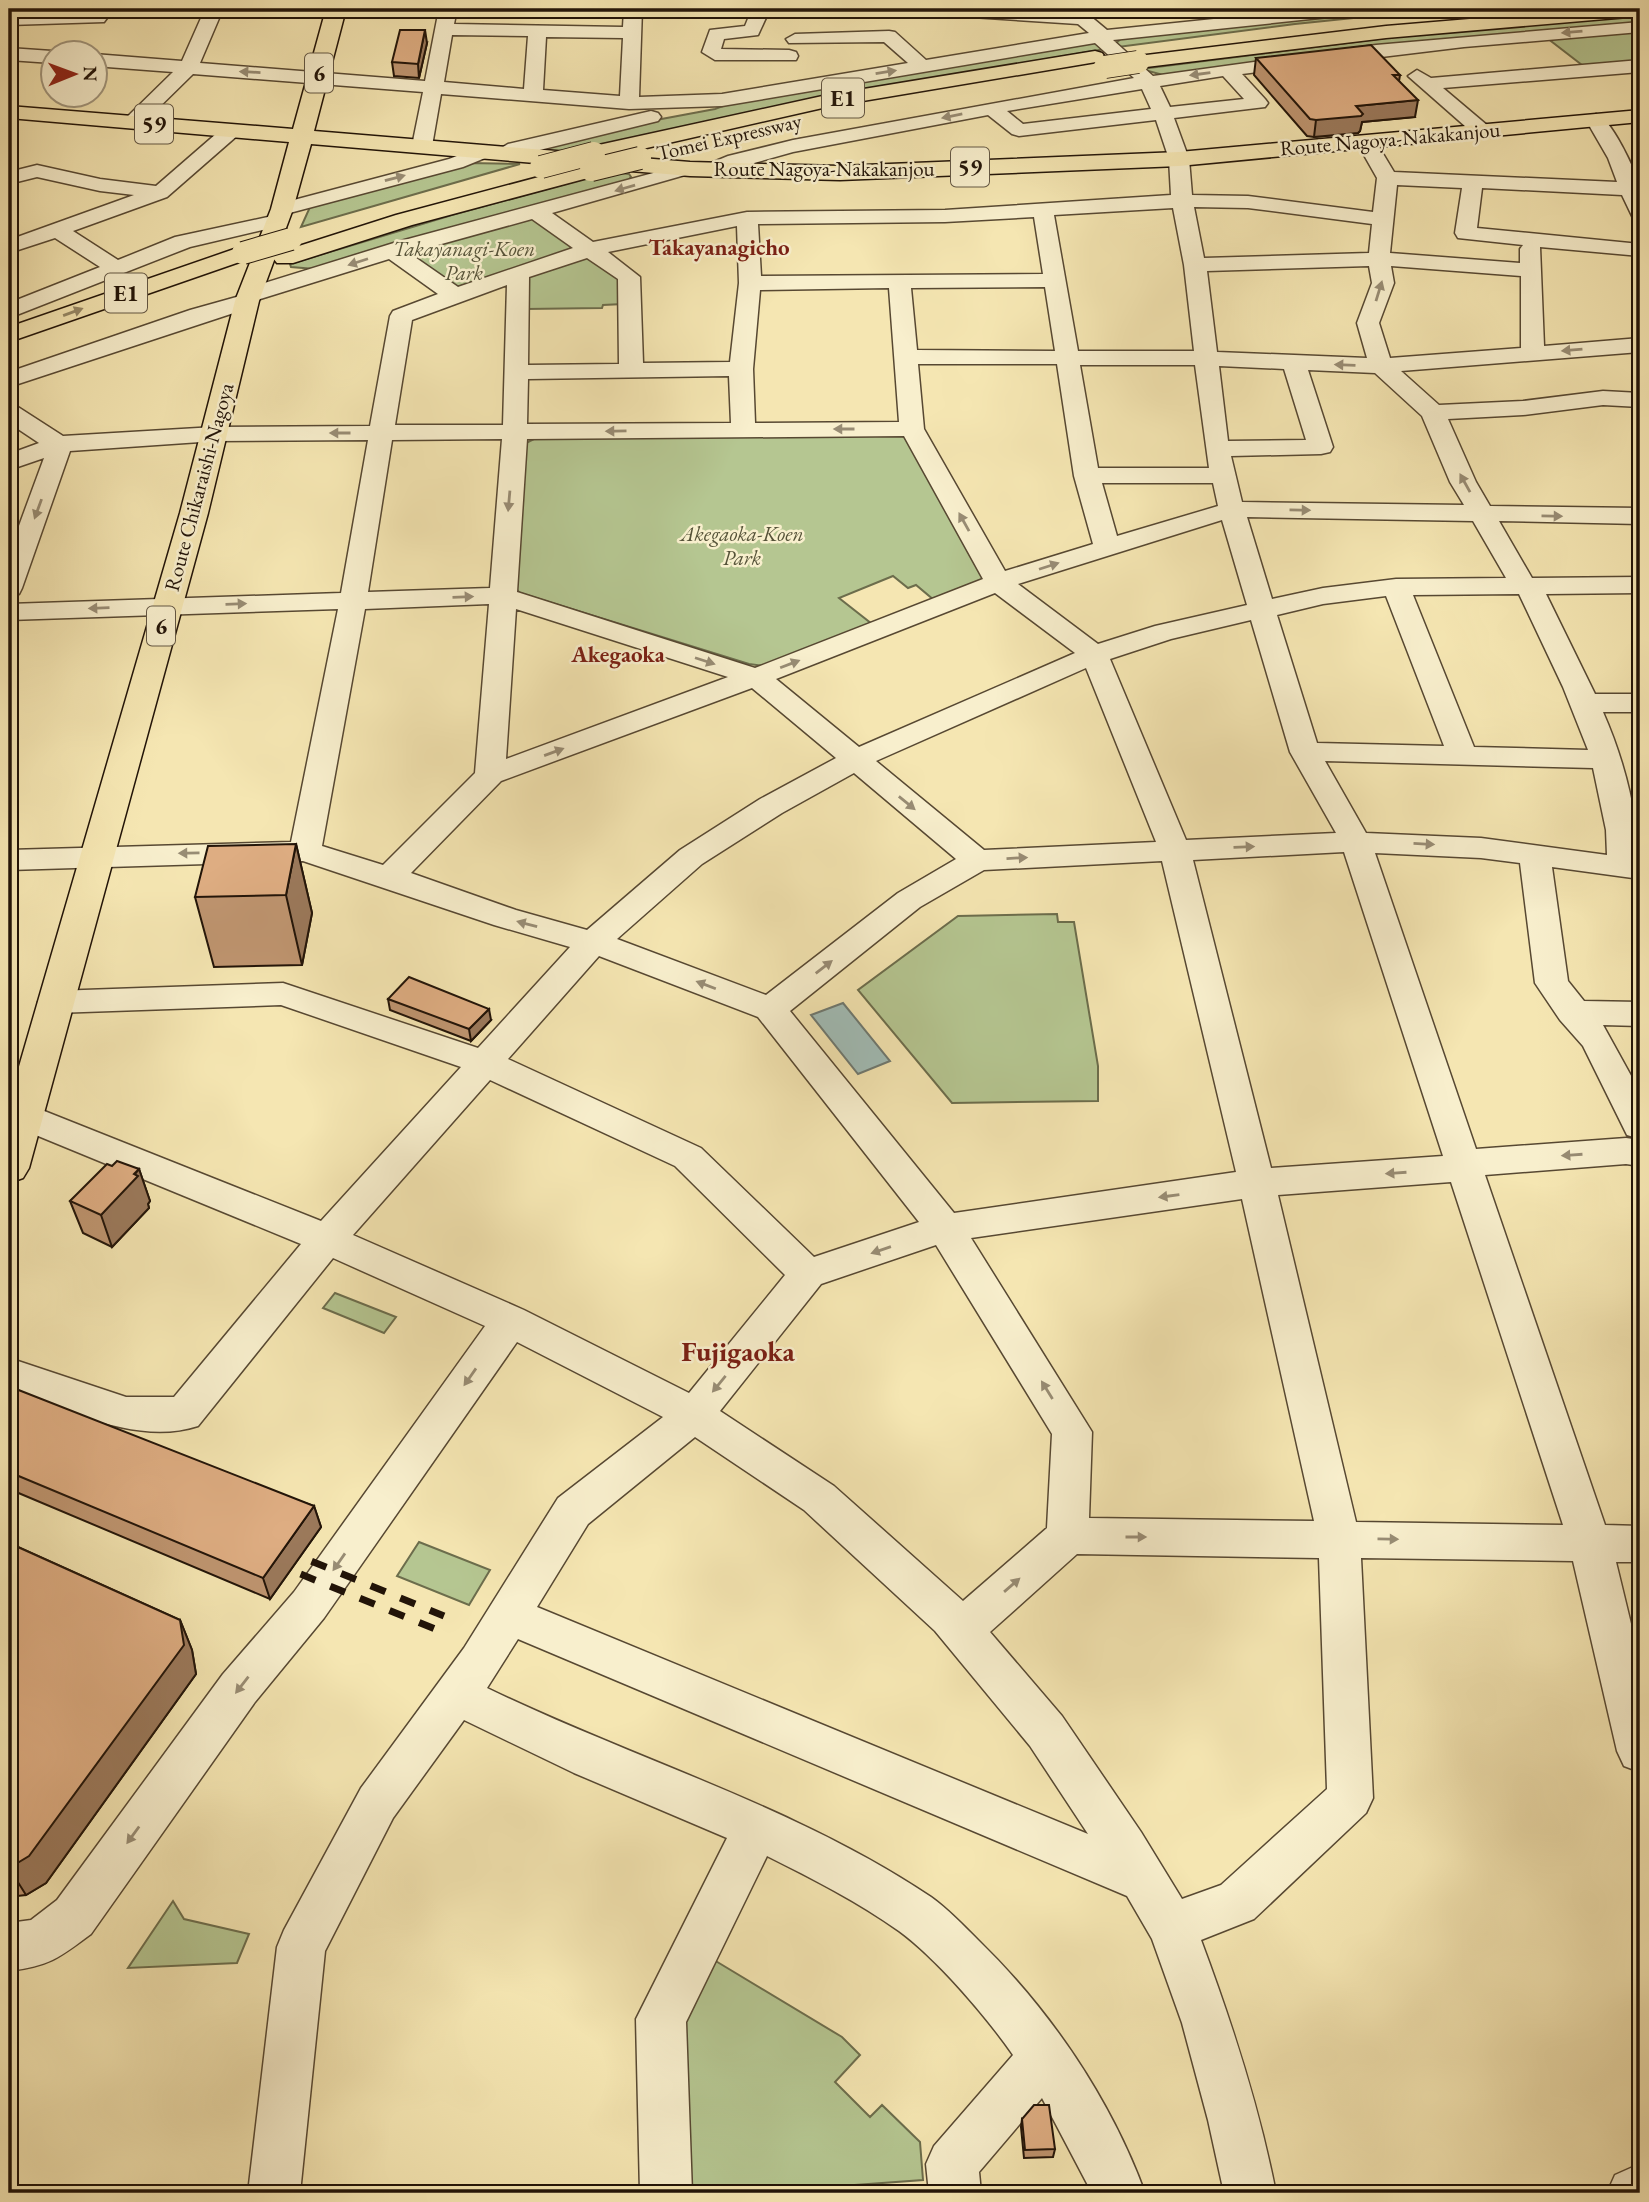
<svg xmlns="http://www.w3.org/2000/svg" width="1649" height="2202" font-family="'EB Garamond',serif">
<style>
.green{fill:#b5c691;stroke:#6c6d4c;stroke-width:2}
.water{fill:#a1bdb7;stroke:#6e7971;stroke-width:2}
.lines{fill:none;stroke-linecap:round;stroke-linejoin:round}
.minor-casing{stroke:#574832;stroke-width:3}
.major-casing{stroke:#221408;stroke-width:3}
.highway-casing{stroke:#221408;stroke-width:3}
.minor{fill:#f8efcd;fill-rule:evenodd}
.major{fill:#f5e6b2;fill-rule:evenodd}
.highway{fill:#f5e6b2;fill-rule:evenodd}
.rail{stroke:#221408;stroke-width:7;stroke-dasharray:16 16;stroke-linecap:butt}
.highway-bridge-casing{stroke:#221408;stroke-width:24;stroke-linecap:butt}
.highway-bridge{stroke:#f5e6b2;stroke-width:22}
.wall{fill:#bf9570;stroke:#221408;stroke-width:2}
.shaded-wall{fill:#9b795b;stroke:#221408;stroke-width:2}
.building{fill:#dead82;stroke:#221408;stroke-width:2}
.oneway{fill:#988c74}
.oneway2{fill:#968866}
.labels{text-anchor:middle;stroke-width:5;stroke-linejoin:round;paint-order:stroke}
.far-street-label{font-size:21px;fill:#221408;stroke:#f8efcd}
.far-park-label{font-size:21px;font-style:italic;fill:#555238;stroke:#f8efcd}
.shield{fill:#f8efcd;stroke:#625643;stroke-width:2}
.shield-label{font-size:23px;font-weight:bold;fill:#221408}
.far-quarter-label{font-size:23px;font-weight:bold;fill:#7a1f14;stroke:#f8efcd}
.quarter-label{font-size:28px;font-weight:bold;fill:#7a1f14;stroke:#f8efcd}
</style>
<rect width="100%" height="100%" fill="#f5e6b2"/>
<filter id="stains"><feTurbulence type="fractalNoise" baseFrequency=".00286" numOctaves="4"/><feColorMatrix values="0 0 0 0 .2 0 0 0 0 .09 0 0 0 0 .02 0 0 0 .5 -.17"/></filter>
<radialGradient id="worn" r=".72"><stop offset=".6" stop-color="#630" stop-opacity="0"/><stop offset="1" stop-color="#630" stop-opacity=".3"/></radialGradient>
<path class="green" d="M9,9H97L90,16L9,18Z
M1383,9H1441L1295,24L1118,47L1115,44L1123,37L1135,35Z
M1640,15V24L1523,33L1163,75L1141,69L1434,32Z
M1640,30V63L1582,65L1547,38Z
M1089,41L1101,44L1105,49L917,81L561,154L523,151L624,126L715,109L739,100Z
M469,163L520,164L301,227L310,207Z
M609,172L629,174L631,177L624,185L315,269L291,267L290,264L452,215Z
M529,217L578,247L455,288L409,252Z
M582,255L624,278L623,304L603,305L602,308L526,309L527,275Z
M899,435L908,438L988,578L934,600L916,585L908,588L893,576L839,598L872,624L764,666L749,664L520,593L514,587L524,444L536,438Z
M1057,914L1058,922H1074L1098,1066V1101L952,1103L858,990L958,916Z
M335,1293L396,1317L384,1333L323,1308Z
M419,1542L490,1570L469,1605L397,1576Z
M173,1901L184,1919L249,1934L237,1963L128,1968Z
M714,1960L842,2037L860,2055L835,2082L870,2117L882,2105L920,2142L923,2180L744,2193H685L681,2025Z"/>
<path class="water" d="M843,1003L890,1061L858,1074L811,1015Z"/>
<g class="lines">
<g class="minor-casing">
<path id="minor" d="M205,9H223L200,63L425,81L439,9H457L454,24L623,27L624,9H642L639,97L722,94L908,63L884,42L789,43L786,39L795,34L889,31L895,32L926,60L1089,33L1078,24L926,14L917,9H1006L1083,14L1089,15L1107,30L1310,9H1367L1358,14L1113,40L1153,76L1376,45L1640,22V32L1464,47L1242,74L1265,99L1268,103L1265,107L1174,118L1189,159L1192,195L1248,196L1373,212L1377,178L1356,141L1359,137H1373L1394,172L1617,182L1608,158L1586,120L1596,114C1611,118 1636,171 1640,188C1642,197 1640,211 1640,220L1633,218L1622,195L1482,188L1477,228L1640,244V256L1540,247L1544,346L1640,338V352L1401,371L1439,405L1523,401L1603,391L1640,393V407L1603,405L1523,415L1448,419L1476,482L1490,506L1640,508V524L1499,521L1532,578L1640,577V593L1546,594L1595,694H1640V712H1603C1626,764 1640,823 1640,879L1552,867L1568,981L1584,1001L1640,1002V1026L1603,1025L1640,1092V1139L1627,1135L1583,1046L1560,1020L1535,983L1520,863L1481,858L1375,853L1476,1149L1626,1138L1640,1140V1166L1626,1164L1485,1175L1605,1525L1640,1526V1562H1616L1640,1661V1772L1624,1766L1617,1751L1573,1561L1361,1558L1373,1798L1366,1813L1254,1919L1201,1940C1232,2023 1259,2106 1276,2193H1224L1208,2120L1182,2023L1152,1939L1127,1896L518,1639L487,1688C633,1759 796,1806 931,1897C948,1909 963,1925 978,1940C1050,2010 1110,2098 1145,2193H1092L1042,2098L979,2172L981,2193H929L926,2164L934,2146L1013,2055C986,2016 937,1959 899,1931C858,1902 813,1879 767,1856L686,2022L692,2193H640L636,2019L727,1838L574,1773L464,1720L393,1818L325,1951L300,2193H248L277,1947L284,1930L361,1788L464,1648L558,1498L663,1417L517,1342L324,1618L255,1702L91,1934C59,1958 49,1966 9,1971V1923L31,1920L57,1900L223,1674L294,1592L485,1326L333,1258L198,1426C137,1446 66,1409 9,1390V1358L126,1397H174L301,1244L9,1124V1097L321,1221L461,1067L281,1005L55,1013L43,1010L38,1002L43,994L55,991L283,983L478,1048L570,947L494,925L303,861L9,870V850L291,842L338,609L9,620V604L341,593L368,440L215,441L70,451L22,588L19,594L9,596V553L44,458L9,470V454L39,443L9,423V405L18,407L63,436L215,427L370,426L390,316L393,311L438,294L389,259L257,300L255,306L9,387V372L190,310L240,296L242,290L397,242L683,165L690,163L699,168L728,156L793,140L1134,78L1095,43L722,106L629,109L441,94L432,146L429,150H415L412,146L423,92L193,74L140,126H126L123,122L126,118L173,72L94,66V54L182,61ZM452,35L528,36L524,89L444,82ZM546,37L623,38L620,96L543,90ZM1223,76L1244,99L1170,107L1160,86ZM1142,89L1151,109L1023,124L1007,111ZM988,115L1012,134L1019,136L1156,120L1169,159L1171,195L945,210L747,212L593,242L552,213L699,171L708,176L793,152ZM1397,185L1462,188L1455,233L1458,238L1523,245L1520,249V263L1390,253ZM1194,207L1248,208L1372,224L1369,253L1204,258ZM1173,208L1184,265L1194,351H1078L1054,215ZM1034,217L1043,274L761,276L758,224L945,222ZM532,219L573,248L458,287L409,253ZM737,226L739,283L730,362L643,363L640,277L608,252ZM587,258L618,279L619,364L528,365L529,277ZM1369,266L1372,283L1357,323L1367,358L1217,352L1207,271ZM1391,266L1521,276V348L1390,358L1379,323L1394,283ZM507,285L503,425H395L412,320ZM1045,287L1055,351L917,350L911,288ZM889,288L899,422L755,423L753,369L760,290ZM918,364H1057L1074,476L1093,544L1005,571L924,429ZM1080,365H1195L1209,468H1098ZM1219,366L1284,369L1306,440L1228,441ZM1308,370L1375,373L1422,416L1450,482L1464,505L1242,502L1231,456L1321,454L1330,452L1333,447ZM729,376L731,423L527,424L528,379ZM904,436L983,579L755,668L517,592L527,439ZM502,439L490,588L368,592L392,440ZM1102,483H1213L1218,506L1117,536ZM1247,517L1473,521L1506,578L1396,579L1323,588L1272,599ZM1222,520L1247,605L1155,626L1098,644L1018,584ZM995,593L1075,653L859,747L776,679ZM1519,594L1563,687L1588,750L1474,747L1413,595ZM1386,596L1444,746L1317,743L1277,615L1323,604ZM489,604L475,773L383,865L322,846L365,609ZM516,609L728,677L506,759ZM1251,620L1290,752L1336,833L1186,840L1110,659L1171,639ZM1086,668L1156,842L984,850L876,761ZM752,688L836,758L760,799L680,850L587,930L516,910L411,873L501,781ZM1325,761L1593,768L1606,830L1607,855L1481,838L1366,833ZM854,773L956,859L898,893L766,995L617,939L702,864L782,813ZM1344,852L1443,1156L1271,1168L1193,860ZM1162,861L1236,1172L954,1213L790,1011L920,907L984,870ZM599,956L758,1017L919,1222L814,1257L701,1148L508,1059ZM490,1080L675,1166L785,1275L689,1393L524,1310L353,1235ZM1451,1182L1563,1525L1356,1522L1278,1195ZM1242,1199L1314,1521L1089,1518L1092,1432L971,1238ZM936,1245L1052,1434L1047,1528L963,1601L834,1486L720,1411L821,1284ZM695,1437L804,1510L935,1631L1030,1746L1088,1834L537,1607L588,1524ZM1077,1554L1319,1558L1327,1789L1221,1885L1182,1899L1141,1832L1062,1716L990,1632Z
M752,9H770L758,35L724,39L721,49L789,50L796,52L798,56L796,60H715L702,52L710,30L745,26Z
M98,13L104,14L107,18L104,22L9,25V15Z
M9,48L52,51L56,52H52V63L9,60Z
M1640,60V72L1443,88L1488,126L1491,130L1481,136L1474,134L1408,76L1417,70L1431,78Z
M651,111L658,113L661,117L658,121L503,159L496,157L493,153L508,144Z
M231,125L241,131L238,135L167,197L73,231L118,260L175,237L277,215L284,217L288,221L284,225L190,247L9,318V303L100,267L55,238L9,253V240L134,195L100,191L37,177L9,184V172L37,165L100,179L156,186L224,127Z
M483,146L490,148L493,152L490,156L463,167L282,215L275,213L272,209L275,205L449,159Z
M1633,2167H1640V2193H1607L1615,2175Z"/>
</g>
<g class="major-casing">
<path id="major" d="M326,9H346L314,131L690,162L840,166L1179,152L1640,110V122L1179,166L840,180L690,176L311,144L293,209L259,301L208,513L29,1168L23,1178L9,1183V1101L180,513L235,301L271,209L289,142L9,118V106L293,129Z"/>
</g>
<g class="highway-casing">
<path id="highway" d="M1587,9H1640V16L1386,38L1138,68L1131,66L1128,62L1131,58L1138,56L1386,26Z
M1095,51L1102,53L1105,57L1102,61L827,107L594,160L586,158L583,153L586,148L594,146L827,95Z
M591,163L599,165L602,170L599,175L412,225L293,263H277L273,258L277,253L396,215Z
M243,246L251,248L255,253L251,258L9,342V327Z"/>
</g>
<use href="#minor" class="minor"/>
<use href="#major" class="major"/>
<use href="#highway" class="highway"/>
<path class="rail" d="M282,1549L444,1616
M271,1562L435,1629"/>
<g class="highway-bridge-casing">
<path id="highway-bridge" d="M1105,67L1138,62
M541,167L594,153
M591,170L640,158
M243,253L291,239"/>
</g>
<use href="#highway-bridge" class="highway-bridge"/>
</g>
<path class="wall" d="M427,43L419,78L394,76L392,62Z
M1256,58L1400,75L1399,81L1415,117L1362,122L1360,131L1358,133L1314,137L1307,136L1254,75Z
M296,844L312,913L302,965L214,967L195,897Z
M388,999L491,1020L471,1041L390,1010Z
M112,1166L139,1169L150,1201L148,1204L149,1208L112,1247L83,1233L70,1201Z
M9,1399L314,1506L321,1527L270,1599L9,1489Z
M9,1543L180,1620L192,1650L196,1674L46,1883L26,1895L9,1897Z
M1022,2119L1055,2149L1053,2157L1024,2158L1021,2127Z"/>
<path class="shaded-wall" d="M425,30L427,43L419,78L418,64Z
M1418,100L1415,117L1362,122L1360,131L1358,133L1314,137L1316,120L1356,106Z
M296,844L312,913L302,965L286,895Z
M489,1009L491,1020L471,1041L469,1029Z
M139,1169L150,1201L148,1204L149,1208L112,1247L101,1215Z
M314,1506L321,1527L270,1599L263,1578Z
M180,1620L192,1650L196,1674L46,1883L26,1895L9,1868Z"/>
<path class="building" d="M400,30H425L418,64L392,62Z
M1371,45L1400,75H1393L1418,100L1356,106L1363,114L1361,116L1316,120L1310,119L1256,58Z
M296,844L286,895L195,897L208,846Z
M409,977L489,1009L469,1029L388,999Z
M117,1161L139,1169L134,1174L138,1176L101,1215L70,1201L107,1164L112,1166Z
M16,1389L314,1506L263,1578L9,1472V1399Z
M9,1543L180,1620L184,1645L29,1856L9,1868Z
M1034,2105H1049L1055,2149L1025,2150L1022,2119Z"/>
<defs><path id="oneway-solid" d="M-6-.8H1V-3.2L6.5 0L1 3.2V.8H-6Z" transform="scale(1.75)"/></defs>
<g class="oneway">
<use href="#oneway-solid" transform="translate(1572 32) rotate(175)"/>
<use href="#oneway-solid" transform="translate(250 72) rotate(-177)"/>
<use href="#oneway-solid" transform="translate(886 72) rotate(-9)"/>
<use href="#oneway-solid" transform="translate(1200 74) rotate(172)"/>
<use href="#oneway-solid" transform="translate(952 116) rotate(169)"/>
<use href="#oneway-solid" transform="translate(395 178) rotate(-15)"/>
<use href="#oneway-solid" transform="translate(625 188) rotate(164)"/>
<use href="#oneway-solid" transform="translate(358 262) rotate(162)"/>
<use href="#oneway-solid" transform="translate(1379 291) rotate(-73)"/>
<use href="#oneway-solid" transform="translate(1572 350) rotate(175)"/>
<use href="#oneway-solid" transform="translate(1345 365) rotate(-178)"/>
<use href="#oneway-solid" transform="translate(844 429) rotate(180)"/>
<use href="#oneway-solid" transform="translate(616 431) rotate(179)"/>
<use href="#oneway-solid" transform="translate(340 433) rotate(180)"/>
<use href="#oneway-solid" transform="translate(1465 483) rotate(-119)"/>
<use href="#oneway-solid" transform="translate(509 501) rotate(95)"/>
<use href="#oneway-solid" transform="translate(38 509) rotate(110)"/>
<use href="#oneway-solid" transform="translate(1300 510) rotate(1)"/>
<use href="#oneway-solid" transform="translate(1552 516) rotate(1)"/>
<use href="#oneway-solid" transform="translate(964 522) rotate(-119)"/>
<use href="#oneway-solid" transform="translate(1049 566) rotate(-18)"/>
<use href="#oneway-solid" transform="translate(463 597) rotate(-2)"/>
<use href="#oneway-solid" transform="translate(236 604) rotate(-2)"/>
<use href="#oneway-solid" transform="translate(99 608) rotate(178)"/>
<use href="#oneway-solid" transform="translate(705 661) rotate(18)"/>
<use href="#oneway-solid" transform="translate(790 664) rotate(-21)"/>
<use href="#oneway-solid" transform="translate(554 752) rotate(-20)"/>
<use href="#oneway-solid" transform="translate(907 803) rotate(39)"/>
<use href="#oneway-solid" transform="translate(1424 844) rotate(3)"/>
<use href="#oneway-solid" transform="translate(1244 847) rotate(-2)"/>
<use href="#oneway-solid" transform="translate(189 853) rotate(179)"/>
<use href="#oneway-solid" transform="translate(1017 858) rotate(-3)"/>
<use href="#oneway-solid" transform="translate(527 924) rotate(-165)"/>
<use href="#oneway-solid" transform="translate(824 967) rotate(-38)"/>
<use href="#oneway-solid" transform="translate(706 985) rotate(-159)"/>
<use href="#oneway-solid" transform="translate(1572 1155) rotate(176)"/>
<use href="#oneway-solid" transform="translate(1396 1173) rotate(176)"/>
<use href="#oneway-solid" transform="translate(1169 1196) rotate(172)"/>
<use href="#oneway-solid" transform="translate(881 1250) rotate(161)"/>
<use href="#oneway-solid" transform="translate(470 1377) rotate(125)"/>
<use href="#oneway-solid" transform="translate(719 1384) rotate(129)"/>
<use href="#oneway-solid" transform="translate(1047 1390) rotate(-122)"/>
<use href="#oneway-solid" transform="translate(1136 1537)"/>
<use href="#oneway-solid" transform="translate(1388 1539) rotate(1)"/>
<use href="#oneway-solid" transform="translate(339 1562) rotate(125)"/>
<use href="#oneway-solid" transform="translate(1012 1585) rotate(-41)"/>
<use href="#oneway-solid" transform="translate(242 1685) rotate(128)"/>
<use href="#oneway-solid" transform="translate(133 1835) rotate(126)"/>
</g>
<use class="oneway2" href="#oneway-solid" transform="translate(73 312) rotate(-20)"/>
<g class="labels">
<g class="far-street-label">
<text transform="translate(729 137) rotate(-13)" y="7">Tomei Expressway</text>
<text transform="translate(1390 139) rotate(-5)" y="7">Route Nagoya-Nakakanjou</text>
<text x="824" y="176">Route Nagoya-Nakakanjou</text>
<text transform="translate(199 487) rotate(-75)" y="7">Route Chikaraishi-Nagoya</text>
</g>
<g class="far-park-label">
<text x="464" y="256">Takayanagi-Koen<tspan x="464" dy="24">Park</tspan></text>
<text x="742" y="541">Akegaoka-Koen<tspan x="742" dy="24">Park</tspan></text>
</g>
<g class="shield">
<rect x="305" y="53.5" width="28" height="39" rx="5"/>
<rect x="822" y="78.5" width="42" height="39" rx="5"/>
<rect x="135" y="104.5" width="38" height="39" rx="5"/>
<rect x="951" y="147.5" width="38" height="39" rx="5"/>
<rect x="105" y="273.5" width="42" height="39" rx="5"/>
<rect x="147" y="606.5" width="28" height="39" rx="5"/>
</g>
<g class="shield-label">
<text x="319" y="81">6</text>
<text x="843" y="106">E1</text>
<text x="154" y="132">59</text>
<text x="970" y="175">59</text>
<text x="126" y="301">E1</text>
<text x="161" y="634">6</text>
</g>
<g class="far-quarter-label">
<text x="719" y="255">Takayanagicho</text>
<text x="618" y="662">Akegaoka</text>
</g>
<g class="quarter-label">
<text x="738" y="1361">Fujigaoka</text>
</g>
</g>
<rect width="1649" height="2202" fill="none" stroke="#f5e6b2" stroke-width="35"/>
<rect x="10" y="10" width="1628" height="2181" fill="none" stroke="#221408" stroke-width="3.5"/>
<rect x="18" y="18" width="1614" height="2167" fill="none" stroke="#221408" stroke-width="2"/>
<g transform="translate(74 74) rotate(89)"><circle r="33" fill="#f8efcd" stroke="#a2977e" stroke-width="2"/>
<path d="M0-5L12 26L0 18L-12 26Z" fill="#8f2418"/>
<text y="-10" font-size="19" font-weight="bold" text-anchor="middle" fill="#221408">N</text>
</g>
<rect width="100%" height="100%" filter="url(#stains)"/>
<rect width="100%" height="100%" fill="url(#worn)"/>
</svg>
